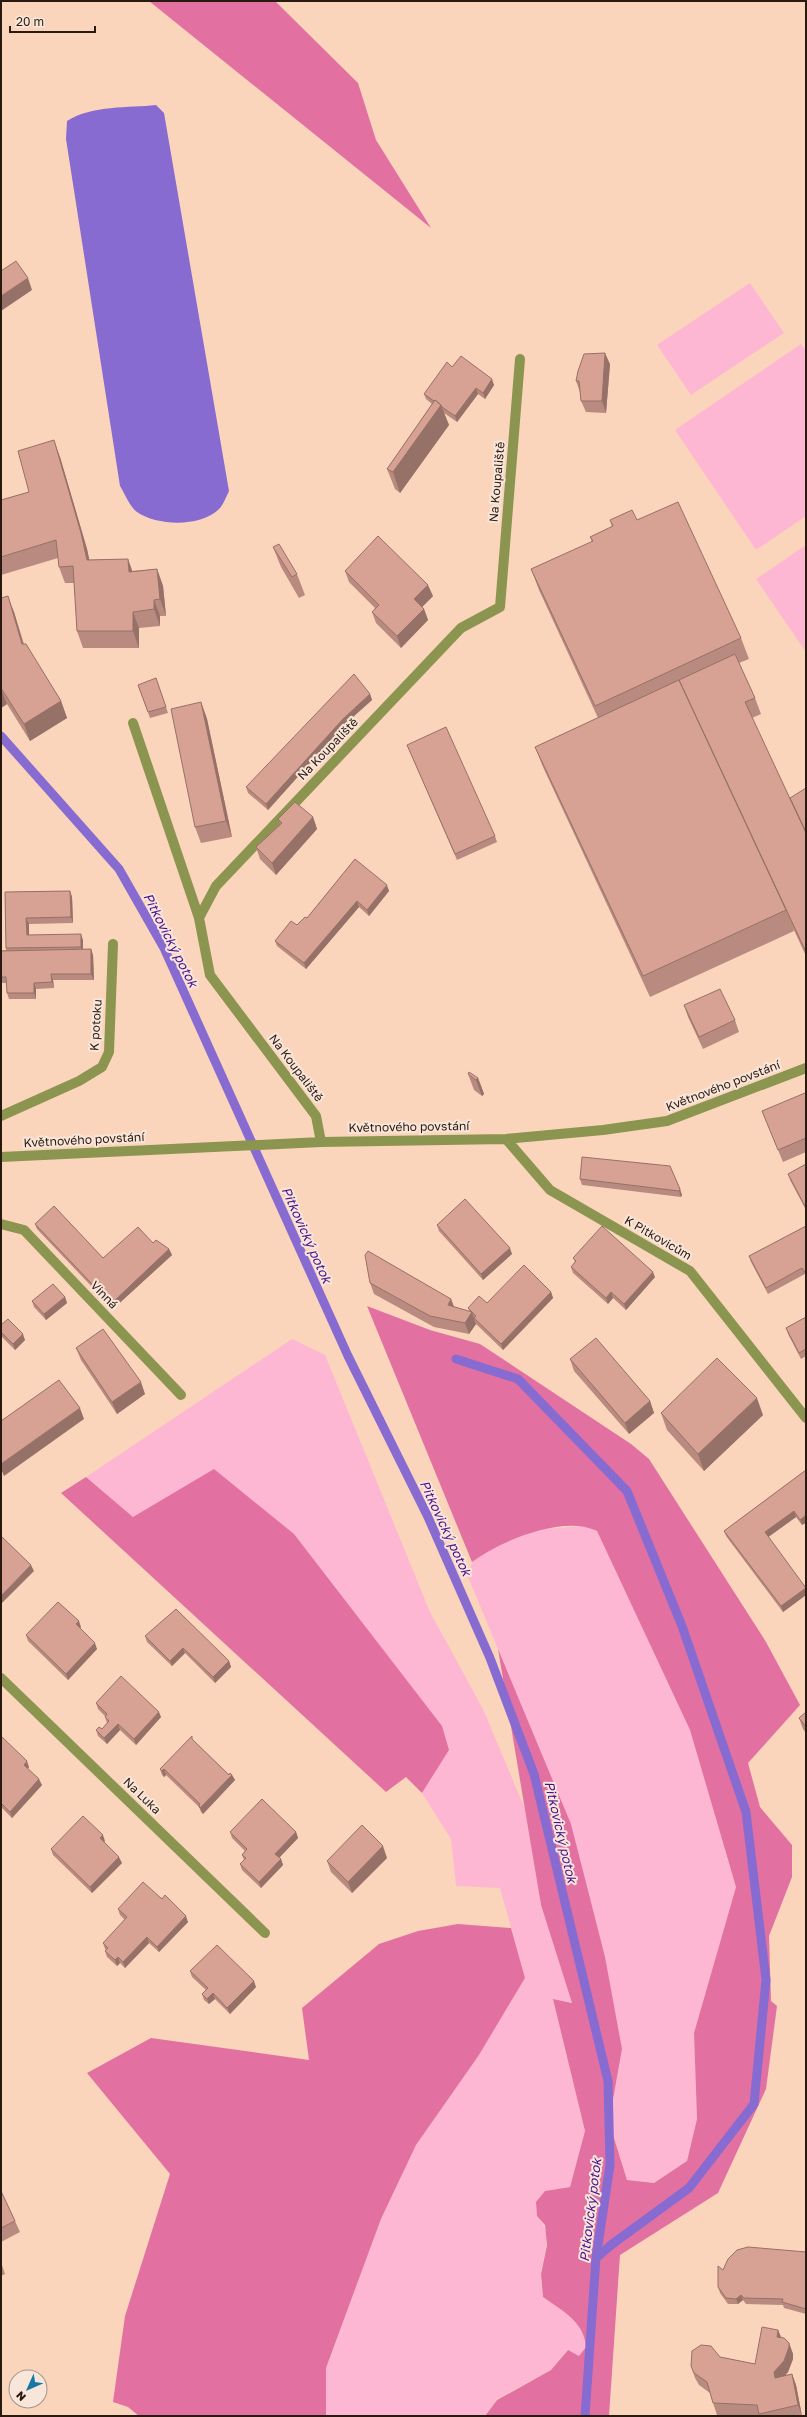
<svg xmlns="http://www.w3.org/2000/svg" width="807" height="2417" font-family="'Golos Text',sans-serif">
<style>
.green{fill:#feb7d2}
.forest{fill:#e271a2}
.water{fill:#886bd0}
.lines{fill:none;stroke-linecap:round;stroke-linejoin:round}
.stream{stroke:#886bd0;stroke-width:9}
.minor{stroke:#8c954f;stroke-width:10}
.wall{fill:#b98a7f}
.shaded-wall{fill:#967168}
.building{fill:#d7a194;stroke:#967168}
.labels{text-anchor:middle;stroke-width:4;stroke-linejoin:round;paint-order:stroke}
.street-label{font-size:12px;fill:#2a190e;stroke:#f9e6da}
.water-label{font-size:13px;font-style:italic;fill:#47118d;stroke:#f9e6da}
</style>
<rect width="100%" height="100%" fill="#fad5bc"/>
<path class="green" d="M750,283L784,333L691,395L657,345Z
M801,344L806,351V516L756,550L675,430Z
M806,545V652L756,579Z
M292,1339L325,1355L430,1612L483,1709L525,1809L541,1905L572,2003L553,1999L585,2131L570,2187L545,2191L537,2216C554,2235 544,2250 541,2272C540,2280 542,2289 543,2297C562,2311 584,2321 586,2347L579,2356L567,2350L551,2370L497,2399L485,2416H326V2368L381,2219L416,2145L479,2055L525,1978L500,1888L456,1886L451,1839L422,1793L449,1750L133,1517L86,1477Z
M456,1415L543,1529L586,1526L597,1531L690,1730L736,1887L694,2033L697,2119L687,2161L654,2183L627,2180L609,2122L622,2049L571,1824L468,1577L472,1562L487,1550L511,1539Z"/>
<path class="forest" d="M149,1H275L358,83L376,140L431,228Z
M367,1306L430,1330L480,1344L631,1444L649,1459L766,1642L800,1705L748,1763L760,1807L792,1845V1877L769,1936L771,2001L777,2006L766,2089L718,2193L620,2255L609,2416H485L497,2400L551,2370L568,2350L579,2356L586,2347C584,2321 562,2311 543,2297L541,2274L547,2245L545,2225L537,2216L536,2202L545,2191L570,2187L585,2131L553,1999L572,2003L541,1905L498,1649L571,1824L605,1957L622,2049L609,2122L627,2180L654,2183L687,2161L697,2119L694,2033L736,1887L690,1730L597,1531C564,1514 500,1541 472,1562Z
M214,1469L294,1534L442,1726L449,1750L422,1793L406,1777L386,1792L61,1493L86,1477L133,1517Z
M458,1924L511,1928L525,1978L479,2055L416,2145L381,2219L326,2368V2416H139L128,2407L113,2402L125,2316L170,2174L87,2073L151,2038L309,2060L302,2008L379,1944L418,1931Z"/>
<path class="water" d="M156,105L164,113L229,491C226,497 223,506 218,510C200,527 157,526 137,512C130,507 125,494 120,486L66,139L67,121C92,105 129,108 156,105Z"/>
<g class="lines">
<path class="stream" d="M1,736L119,869L164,948L348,1356L428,1517L490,1658L534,1774L608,2081L610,2165L596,2258L585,2416
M456,1359L518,1379L627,1491L682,1626L746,1812L766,1980L754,2104L689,2188L611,2245L596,2258"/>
<path class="minor" d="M133,723L199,918
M1,1116L79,1081L102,1067L109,1052L113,944
M506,1139L550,1190L690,1271L806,1418
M321,1142L316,1116L210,975L199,918L216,886L461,628L500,607L520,359
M1,1157L321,1142L506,1139L603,1130L667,1121L806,1068
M1,1224L24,1230L181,1395
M1,1678L265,1933"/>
</g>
<path class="wall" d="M610,364L606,413L586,412L581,401L580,392L576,381Z
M452,367L494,385L485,399L478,394L457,422L444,413L449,425L400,493L395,489L387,469L432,404L426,399L424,394Z
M60,457L87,549L89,560L128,559L132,571L157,569L163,586L166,616H160V626L139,628V648H83L77,631L74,583H65L59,567L58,558L1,575V500L29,492Z
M610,520H637L741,638L749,659L739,663L755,698L761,714L752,718L791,801L806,788V956L793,928L794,931L650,997L543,767L535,747L598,718L539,590L531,569L592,542L590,537L612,527Z
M273,547L297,574L305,595L299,598L281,567Z
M345,571L433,596L422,607L424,609L428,620L401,648L376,623L372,612L375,608L349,582Z
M1,598L14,612L24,644L61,701L67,718L30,741L7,704L1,708Z
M156,678L168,713L150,718L138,685Z
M370,694L372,700L345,724L268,810L248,793L246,787Z
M201,702L207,719L232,837L201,843L195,827Z
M407,745L495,836L497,842L457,860Z
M313,817L317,829L276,875L260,859L256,847L280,824L278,819Z
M355,859L389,891L369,916L359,907L306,969L277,946L275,941L297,925L307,918Z
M70,891L72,897L73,923L29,924V935L83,940V949H91L93,955L94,980H53L54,988L36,989V999H9L7,993L6,983H1V951L6,950V948L5,892Z
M684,1005L735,1020L739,1032L703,1049L688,1017Z
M468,1074L478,1078L484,1094L482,1096L474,1090Z
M806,1095V1152L783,1162L762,1111Z
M806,1164V1210L790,1180L788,1174Z
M670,1166L682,1195L681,1197L582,1185L580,1179Z
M35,1224L103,1258L153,1243L169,1249L172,1255L113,1309L37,1229Z
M437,1225L512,1254L483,1280L439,1231Z
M806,1226V1277L805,1274L768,1294L751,1262L749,1256Z
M573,1258L655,1277L626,1310L613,1298L608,1304L573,1273L571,1267L575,1262Z
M370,1283L451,1299L454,1307L470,1312L468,1308L487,1303L551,1292L553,1298L503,1350L476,1324L474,1318V1317L473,1316L476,1324L469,1334L434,1327L374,1294Z
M65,1297L67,1303L46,1320L34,1307L32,1301Z
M806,1317V1356L801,1359L788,1334L786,1328Z
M1,1325L25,1340L15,1350L1,1336Z
M76,1348L145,1394L117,1414L81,1360Z
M570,1359L650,1401L654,1413L629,1434L574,1371Z
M661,1413L763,1415L704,1471L667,1430Z
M806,1470L802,1525L796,1517L768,1537L806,1589V1595L783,1612L726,1536L724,1531Z
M81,1627L80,1628L97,1649L68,1680L28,1641L26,1635Z
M145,1636L229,1661L231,1667L215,1683L185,1653L172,1666L147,1642Z
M96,1703L161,1717L136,1745L120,1730L107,1744L98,1736L96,1730L102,1729L107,1723L105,1717V1716L98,1709Z
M806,1712V1733L803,1729L799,1718Z
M1,1736L29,1767L28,1769L42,1785L12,1818L1,1807Z
M193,1740L229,1775H232L235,1780L203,1814L201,1812L199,1807L166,1775L164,1777L162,1775L160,1769Z
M230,1832H296L298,1838L279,1858L281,1859L283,1865L261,1888L242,1870L240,1864L244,1860L242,1855L245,1851L232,1838Z
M105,1841L104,1842L122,1863L92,1893L53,1855L51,1849Z
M387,1858L352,1893L331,1872L327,1861Z
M162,1899L188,1922L159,1952L149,1943L125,1968L120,1963L117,1966L107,1957L105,1951L106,1950L105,1949L103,1943L125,1920L120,1915L118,1909Z
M190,1971L256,1987L230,2014L215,1999L209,2004L204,2000L202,1994L206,1990L192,1977Z
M1,2191L15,2221L20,2232L1,2242Z
M806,2252V2314L784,2308L783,2305L746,2304L743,2300L738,2304H728L720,2293L718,2287L723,2270Z
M1,2262L5,2274L1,2276Z
M778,2330L781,2337L789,2343L793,2354V2359L788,2372L785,2375L792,2374L796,2385L802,2416H755L717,2415L713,2403L710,2393L699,2385L695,2378L691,2366L720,2357L755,2364Z"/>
<path class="shaded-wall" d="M28,278L32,290L1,311V296Z
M605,353L610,364L606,413L602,401Z
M492,379L494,385L485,399L483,393Z
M476,388L478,394L457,422L455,416Z
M441,405L449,425L400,493L393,472Z
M54,440L60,457L87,549L93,576L87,560Z
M128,559L134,576L129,572Z
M157,569L163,586L166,616L160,599Z
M428,585L433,596L418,611L414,599Z
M8,596L14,612L28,661L22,644Z
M154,600L160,616V626L154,609Z
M424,609L428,620L401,648L397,636Z
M133,612L139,628V648L133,631Z
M1,689L7,704L1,708Z
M370,694L372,700L345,724L268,810L266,804L343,719Z
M61,701L67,718L30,741L24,724Z
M201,702L207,719L232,837L226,821Z
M313,817L317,829L276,875L272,863Z
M387,885L389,891L369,916L367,910Z
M70,891L72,897L73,923L71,917Z
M357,901L359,907L306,969L304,963Z
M26,918L29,924V941L27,935Z
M81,934L83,940V953L81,947Z
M91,949L93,955L94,980L91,974Z
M51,974L53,980L54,988L52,982Z
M34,983L36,989V999L34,993Z
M478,1078L484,1094L482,1096L476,1080Z
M680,1189L682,1195L681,1197L679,1191Z
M510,1248L512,1254L483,1280L481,1274Z
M169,1249L172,1255L113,1309L111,1304Z
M653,1272L655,1277L626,1310L624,1304Z
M551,1292L553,1298L503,1350L501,1344Z
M611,1292L613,1298L608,1304L606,1298Z
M65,1297L67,1303L46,1320L44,1314Z
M451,1299L455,1310L448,1305Z
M472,1312L476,1324L469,1334L465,1323Z
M23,1334L25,1340L15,1350L13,1344Z
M141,1382L145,1394L117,1414L112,1402Z
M757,1398L763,1415L704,1471L698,1454Z
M650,1401L654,1413L629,1434L625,1423Z
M80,1408L84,1419L4,1476L1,1469V1464Z
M794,1511L796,1517L767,1538L765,1532Z
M806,1515V1523L802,1525L800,1520Z
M31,1565L34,1571L1,1604V1596Z
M806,1588V1595L783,1612L781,1606Z
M79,1621L81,1627L78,1630L76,1624Z
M95,1643L97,1649L68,1680L66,1674Z
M183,1648L185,1653L172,1666L170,1661Z
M229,1661L231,1667L215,1683L213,1677Z
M159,1712L161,1717L136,1745L134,1739Z
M118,1724L120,1730L107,1744L104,1738Z
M27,1761L29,1767L26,1771L24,1765Z
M164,1769L166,1775L164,1777L162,1771Z
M232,1775L235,1780L203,1814L200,1808Z
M39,1779L42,1785L12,1818L10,1812Z
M296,1832L298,1838L277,1860L275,1854Z
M103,1835L105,1841L102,1844L100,1838Z
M383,1846L387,1858L352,1893L348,1882Z
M119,1857L122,1863L92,1893L90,1887Z
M281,1859L283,1865L261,1888L259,1882Z
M186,1916L188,1922L159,1952L157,1947Z
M147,1937L149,1943L125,1968L123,1962Z
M118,1957L120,1963L117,1966L115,1960Z
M254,1981L256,1987L230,2014L227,2008Z
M213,1993L215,1999L209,2004L207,1999Z
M741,2295L743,2300L738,2304L736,2299Z
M778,2330L783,2342L777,2337Z
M789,2343L793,2354V2359L788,2372L778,2384L775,2378L774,2372Z
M792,2374L796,2385L802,2416L798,2405Z"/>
<path class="building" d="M16,261L28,278L1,296V271Z
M605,353L602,401H581L579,381H576L578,371L584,354Z
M461,356L492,379L483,393L476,388L455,416L442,407L441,405L435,400L434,401L424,394L447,362L452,367Z
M435,400L441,405L393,472L387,469Z
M54,440L81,533L87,560L128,559L129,572L157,569L160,599L154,600V609L133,612V631H77L73,566L59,567L56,540L1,557V500L29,492L18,451Z
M678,502L741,638L595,706L531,569L593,541L590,537L613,526L610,520L632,510L637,520Z
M378,536L428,585L414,599L424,609L397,636L372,612L379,605L345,571Z
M279,544L297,574L292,577L273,547Z
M8,596L22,644H26L61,701L24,724L1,688V598Z
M735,654L755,698L745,702L806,833V952L679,680Z
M354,674L370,694L343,719L266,804L246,787Z
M156,678L166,707L148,712L138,685Z
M679,680L786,910L643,976L535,747Z
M201,702L226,821L195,827L171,709Z
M446,727L495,836L455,854L407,745Z
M806,788V832L790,798Z
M295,802L313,817L272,863L256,847L282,823L278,819Z
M355,859L387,885L367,910L357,901L304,963L275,941L291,921L297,925L305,917L307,918Z
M70,891L71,917L26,918L27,935L81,934V947L6,948L5,892Z
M91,949V974H51L52,982L34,983V993H7L6,977H1V951Z
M720,989L735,1020L699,1037L684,1005Z
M469,1072L478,1078L476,1080L468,1074Z
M805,1093L806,1095V1138L778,1150L762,1111Z
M582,1157L670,1166L680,1189L679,1191L580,1179Z
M806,1164V1208L788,1174Z
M465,1199L510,1248L481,1274L437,1225Z
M54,1206L103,1258L138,1227L153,1243L156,1240L169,1249L111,1304L35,1224Z
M602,1226L653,1272L624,1304L611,1292L606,1298L571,1267L576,1261L573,1258Z
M806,1226V1274L802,1268L766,1288L749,1256Z
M368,1251L451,1299L448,1305L472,1312L465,1323L430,1316L370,1283L365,1255Z
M524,1265L551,1292L501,1344L474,1318L476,1316L468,1308L479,1296L487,1303Z
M53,1284L65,1297L44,1314L32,1301Z
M806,1317V1349L799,1353L786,1328Z
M8,1319L23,1334L13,1344L1,1332V1325Z
M103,1329L141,1382L112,1402L76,1348Z
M596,1338L650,1401L625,1423L570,1359Z
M717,1358L757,1398L698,1454L661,1413Z
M59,1380L80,1408L1,1464V1421Z
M806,1470V1515L800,1520L794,1511L765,1532L806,1588L781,1606L724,1531Z
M1,1536L31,1565L1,1596Z
M58,1602L79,1621L76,1624L95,1643L66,1674L26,1635Z
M176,1609L229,1661L213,1677L183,1648L170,1661L145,1636Z
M121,1676L159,1712L134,1739L118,1724L104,1738L96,1730L99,1727L102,1729L109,1721L105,1717L107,1714L96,1703Z
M806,1712V1727L799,1718Z
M1,1736L27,1761L24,1765L39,1779L10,1812L1,1803Z
M192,1736V1739L229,1775L230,1773L232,1775L200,1808L199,1806L200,1804L164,1769L162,1771L160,1769Z
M262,1799L296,1832L275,1854L281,1859L259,1882L240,1864L246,1858L242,1855L247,1849L230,1832Z
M83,1816L103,1835L100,1838L119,1857L90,1887L51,1849Z
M362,1825L383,1846L348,1882L327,1861Z
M143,1882L162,1899L165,1895L186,1916L157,1947L147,1937L123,1962L118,1957L115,1960L105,1951L108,1948L103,1943L127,1917L118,1909Z
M217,1945L254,1981L227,2008L213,1993L207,1999L202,1994L208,1988L190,1971Z
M1,2191L15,2221L1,2228Z
M748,2247L806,2252V2309L782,2302L783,2299L744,2298L741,2295L736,2299L726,2298L718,2287V2266L723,2270L728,2259L737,2250Z
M762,2327L778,2330L777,2337L784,2338L789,2343V2347L784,2361L774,2372L775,2378L792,2374L798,2405L759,2414L757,2405L713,2403L707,2382L694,2373L691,2366L692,2351L701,2345L711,2346L720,2357L755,2364Z"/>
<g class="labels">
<g class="street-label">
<text transform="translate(497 482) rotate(-85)" y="4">Na Koupaliště</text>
<text transform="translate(328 749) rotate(-46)" y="4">Na Koupaliště</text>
<text transform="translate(96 1025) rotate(-86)" y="4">K potoku</text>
<text transform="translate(296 1068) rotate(53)" y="4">Na Koupaliště</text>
<text transform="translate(723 1086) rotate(-21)" y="4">Květnového povstání</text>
<text transform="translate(409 1127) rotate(-1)" y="4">Květnového povstání</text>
<text transform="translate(84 1140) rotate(-3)" y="4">Květnového povstání</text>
<text transform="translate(658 1238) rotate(30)" y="4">K Pitkovicům</text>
<text transform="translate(104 1295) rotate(46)" y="4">Vinná</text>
<text transform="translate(142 1796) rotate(44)" y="4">Na Luka</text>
</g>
<g class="water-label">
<text transform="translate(171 940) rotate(63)" y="5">Pitkovický potok</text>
<text transform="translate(307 1235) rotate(66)" y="5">Pitkovický potok</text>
<text transform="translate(446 1528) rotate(65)" y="5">Pitkovický potok</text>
<text transform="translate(561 1832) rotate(77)" y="5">Pitkovický potok</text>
<text transform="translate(590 2210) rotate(-83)" y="5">Pitkovický potok</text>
</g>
</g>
<rect width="807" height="2417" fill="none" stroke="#2a190e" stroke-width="4"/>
<g transform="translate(28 2389) rotate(225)"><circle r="19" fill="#f9e6da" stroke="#a69488"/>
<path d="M0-3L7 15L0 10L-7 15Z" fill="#1578a4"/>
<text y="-6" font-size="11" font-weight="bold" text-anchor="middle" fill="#2a190e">N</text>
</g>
<path d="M10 26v6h85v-6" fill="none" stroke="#2a190e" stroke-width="2"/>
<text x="16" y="26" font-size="12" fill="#2a190e" stroke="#f9e6da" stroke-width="3" paint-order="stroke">20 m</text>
</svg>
